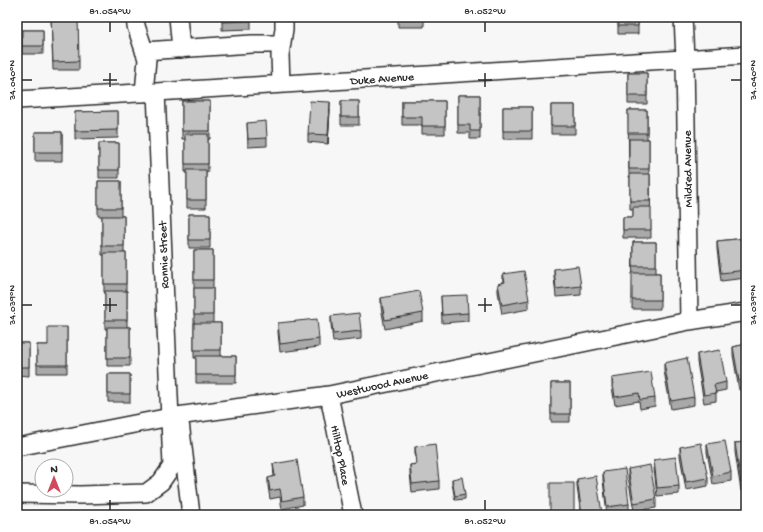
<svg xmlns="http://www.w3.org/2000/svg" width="763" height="532" font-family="'Gochi Hand',sans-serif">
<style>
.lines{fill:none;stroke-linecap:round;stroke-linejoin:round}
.minor-casing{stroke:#2b2b2b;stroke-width:20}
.minor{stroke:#fff;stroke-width:17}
.wall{fill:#a9a9a9;stroke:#2b2b2b}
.shaded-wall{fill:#898989;stroke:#2b2b2b}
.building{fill:#c4c4c4;stroke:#2b2b2b}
.ticks{fill:none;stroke:#2b2b2b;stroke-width:1.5}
.labels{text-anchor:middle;stroke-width:4;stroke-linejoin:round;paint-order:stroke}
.street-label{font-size:12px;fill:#2b2b2b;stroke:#fff}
.neatline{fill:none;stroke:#2b2b2b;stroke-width:1.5}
.ticks-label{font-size:10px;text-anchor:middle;fill:#2b2b2b}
</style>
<rect width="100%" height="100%" fill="#f7f7f7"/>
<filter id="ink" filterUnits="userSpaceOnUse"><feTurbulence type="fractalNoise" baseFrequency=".025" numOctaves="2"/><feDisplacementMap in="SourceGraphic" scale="8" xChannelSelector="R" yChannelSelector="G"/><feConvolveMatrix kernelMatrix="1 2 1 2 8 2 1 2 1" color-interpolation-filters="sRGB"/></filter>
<g filter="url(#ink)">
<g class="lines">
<g class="minor-casing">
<path id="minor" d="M135,17L136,26L147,59L144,93
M178,17L181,49
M683,17L685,59L689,321
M144,51L252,44H282
M281,84L280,55L284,29V17
M17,100L156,92L746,55
M329,395L353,515
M180,422L191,515
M17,447L170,417L329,395L689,321L746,312
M17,494L80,495L146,493L161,482L172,466L156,92"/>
</g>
<use href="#minor" class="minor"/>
</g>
<path class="wall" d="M51,17L79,61V70H53Z
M222,17H251V29L222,30Z
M398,17H424V27H398Z
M443,17H472V21H443Z
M618,17H638V34H618Z
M22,30H43V54H22Z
M628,73H647V104H628Z
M458,95H480V139H470V133H458Z
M182,101H210V139H208V172H206V208H187V172H185V139H182Z
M341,101H359V125H341Z
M402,101H445V134H422V125H402Z
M551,105H575V134H551Z
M503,107H532V139H503Z
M330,110L328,144L308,142V134Z
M628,110H647V139H649V174H650L651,238H623V217H633V209H630V177H629Z
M118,111V138L75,139V112Z
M247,123L267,138V146L248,147Z
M17,131H18L19,179H17Z
M35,132H62V161H35Z
M99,143H119V178H99Z
M98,181H121V216H124V253H126V291H127V327H130V366H107V329H105V292H104V255H102V216H98Z
M189,214H210V248H189Z
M746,238V278L721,281L717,249V241Z
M633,242H656V273H660V309H632Z
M194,250H213V323H221V356H236V383H196V358H194Z
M554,269L581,286V295L556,297L554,277Z
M503,274L529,300V309L502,314L498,292V284L503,283Z
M441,296L468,313V321L442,323Z
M381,298L423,313V321L385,329L381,307Z
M331,316L361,331V339L333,342L331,324Z
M278,323L319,339V347L280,352L278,332Z
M67,327V373H37V345H48Z
M17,343H29V376L17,375Z
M746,344V388L739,390L733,355V347Z
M697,354L726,382V390L716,392V401L704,403L697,362Z
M664,363L694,397V405L671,409L664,371Z
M108,374H130V402H108Z
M612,378L655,398V406L640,409L639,401L615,405L612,387Z
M551,383H570V422H551Z
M746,442V491H741L735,452V443Z
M707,444L731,472V481L713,484L707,452Z
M415,447L439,481V489L412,492L410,473V465L416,464L415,455Z
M680,447L708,478V486L686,490L680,456Z
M654,460L679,486V494L657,496L654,468Z
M273,464L303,497V505L282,509L280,497L270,499L268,486V478L274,477Z
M628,469L656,499V508L634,511L628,477Z
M603,472L629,504V512L607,515L603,480Z
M452,479L465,494V499L455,500L452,483Z
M577,479L602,513V515H581L577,487Z"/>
<path class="shaded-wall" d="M330,102V110L328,144V135Z"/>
<path class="building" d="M51,17H78L79,61L53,62Z
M222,17H251V21L222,22Z
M398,17H424V19H398Z
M618,17H638V26H618Z
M22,30H43V46H22Z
M628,73H647V96H628Z
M458,95H480V131H470V125H458Z
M182,101H210V131H182Z
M310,101L330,102L328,135L308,134Z
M341,101H359V117H341Z
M402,101H445V126H422V117H402Z
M551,105H575V126H551Z
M503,107H532V131H503Z
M628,110H647V133H628Z
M118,111V130L75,131V112Z
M266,121L267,138L248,139L247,123Z
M17,131H18L19,171H17Z
M35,132H62V152H35Z
M185,134H208V164H185Z
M629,139H649V169H629Z
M99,143H119V170H99Z
M187,170H206V200H187Z
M630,174H650V201H630Z
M98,181H121V208H98Z
M633,207H651V230H623V217H633Z
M189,214H210V240H189Z
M102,216H124V246H102Z
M746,238V270L721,273L717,241Z
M633,242H656V266H633Z
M194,250H213V280H194Z
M104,253H126V284H104Z
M578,266L581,286L556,289L554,269Z
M524,271L529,300L502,305L498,284L505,282L503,274Z
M632,273H660V300H632Z
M194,288H213V315H194Z
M105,291H127V320H105Z
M419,291L423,313L385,320L381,298Z
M467,295L468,313L442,315L441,296Z
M359,313L361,331L333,334L331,316Z
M317,319L319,339L280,344L278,323Z
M194,323H221V350H194Z
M48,327H67V365H37V345H48Z
M107,327H130V358H107Z
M17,343H29V367H17Z
M746,344V380L739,381L733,347Z
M720,350L726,382L714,385L716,393L704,395L697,354Z
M196,356H236V375H196Z
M687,358L694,397L671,401L664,363Z
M651,372L655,398L640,400L639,393L615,397L612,378Z
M108,374H130V394H108Z
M551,383H570V414H551Z
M725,441L731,472L713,476L707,444Z
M746,442V482L741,483L735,443Z
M701,443L708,478L686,482L680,447Z
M435,444L439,481L412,484L410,465L417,464L415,447Z
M676,457L679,486L657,488L654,460Z
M297,460L303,497L282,501L280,489L270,491L268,478L275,476L273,464Z
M650,465L656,499L634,503L628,469Z
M625,469L629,504L607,507L603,472Z
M596,476L602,513L590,515H582L577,479Z
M462,477L465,494L455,496L452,479Z
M550,483H574V515H550Z
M304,510L305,515H282V514Z"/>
</g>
<path class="ticks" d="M110,22V32M485,22V32M110,73V87M485,73V87M22,80H32M103,80H117M478,80H492M731,80H741M110,298V312M485,298V312M22,305H32M103,305H117M478,305H492M731,305H741M110,500V510M485,500V510"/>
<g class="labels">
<g class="street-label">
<text transform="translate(382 78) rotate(-4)" y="4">Duke Avenue</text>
<text transform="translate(687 169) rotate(-91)" y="4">Mildred Avenue</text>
<text transform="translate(163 255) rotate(-92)" y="4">Ronnie Street</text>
<text transform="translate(382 384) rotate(-12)" y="4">Westwood Avenue</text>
<text transform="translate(341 455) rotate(79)" y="4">Hilltop Place</text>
</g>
</g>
<rect width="763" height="532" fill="none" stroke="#fff" stroke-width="44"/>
<g transform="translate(54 478)"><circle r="19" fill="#ffffff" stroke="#aaaaaa"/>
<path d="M0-3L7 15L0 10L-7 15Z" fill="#d1495b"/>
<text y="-6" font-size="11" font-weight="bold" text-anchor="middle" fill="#2b2b2b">N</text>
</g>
<rect x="22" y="22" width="719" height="488" class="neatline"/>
<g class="ticks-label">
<text x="110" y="14">81.054°W</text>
<text x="485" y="14">81.052°W</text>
<text transform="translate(11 80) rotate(-90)" y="4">34.040°N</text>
<text transform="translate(752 80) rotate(-90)" y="4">34.040°N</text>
<text transform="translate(11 305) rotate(-90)" y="4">34.039°N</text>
<text transform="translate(752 305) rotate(-90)" y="4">34.039°N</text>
<text x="110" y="524">81.054°W</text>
<text x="485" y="524">81.052°W</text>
</g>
</svg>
